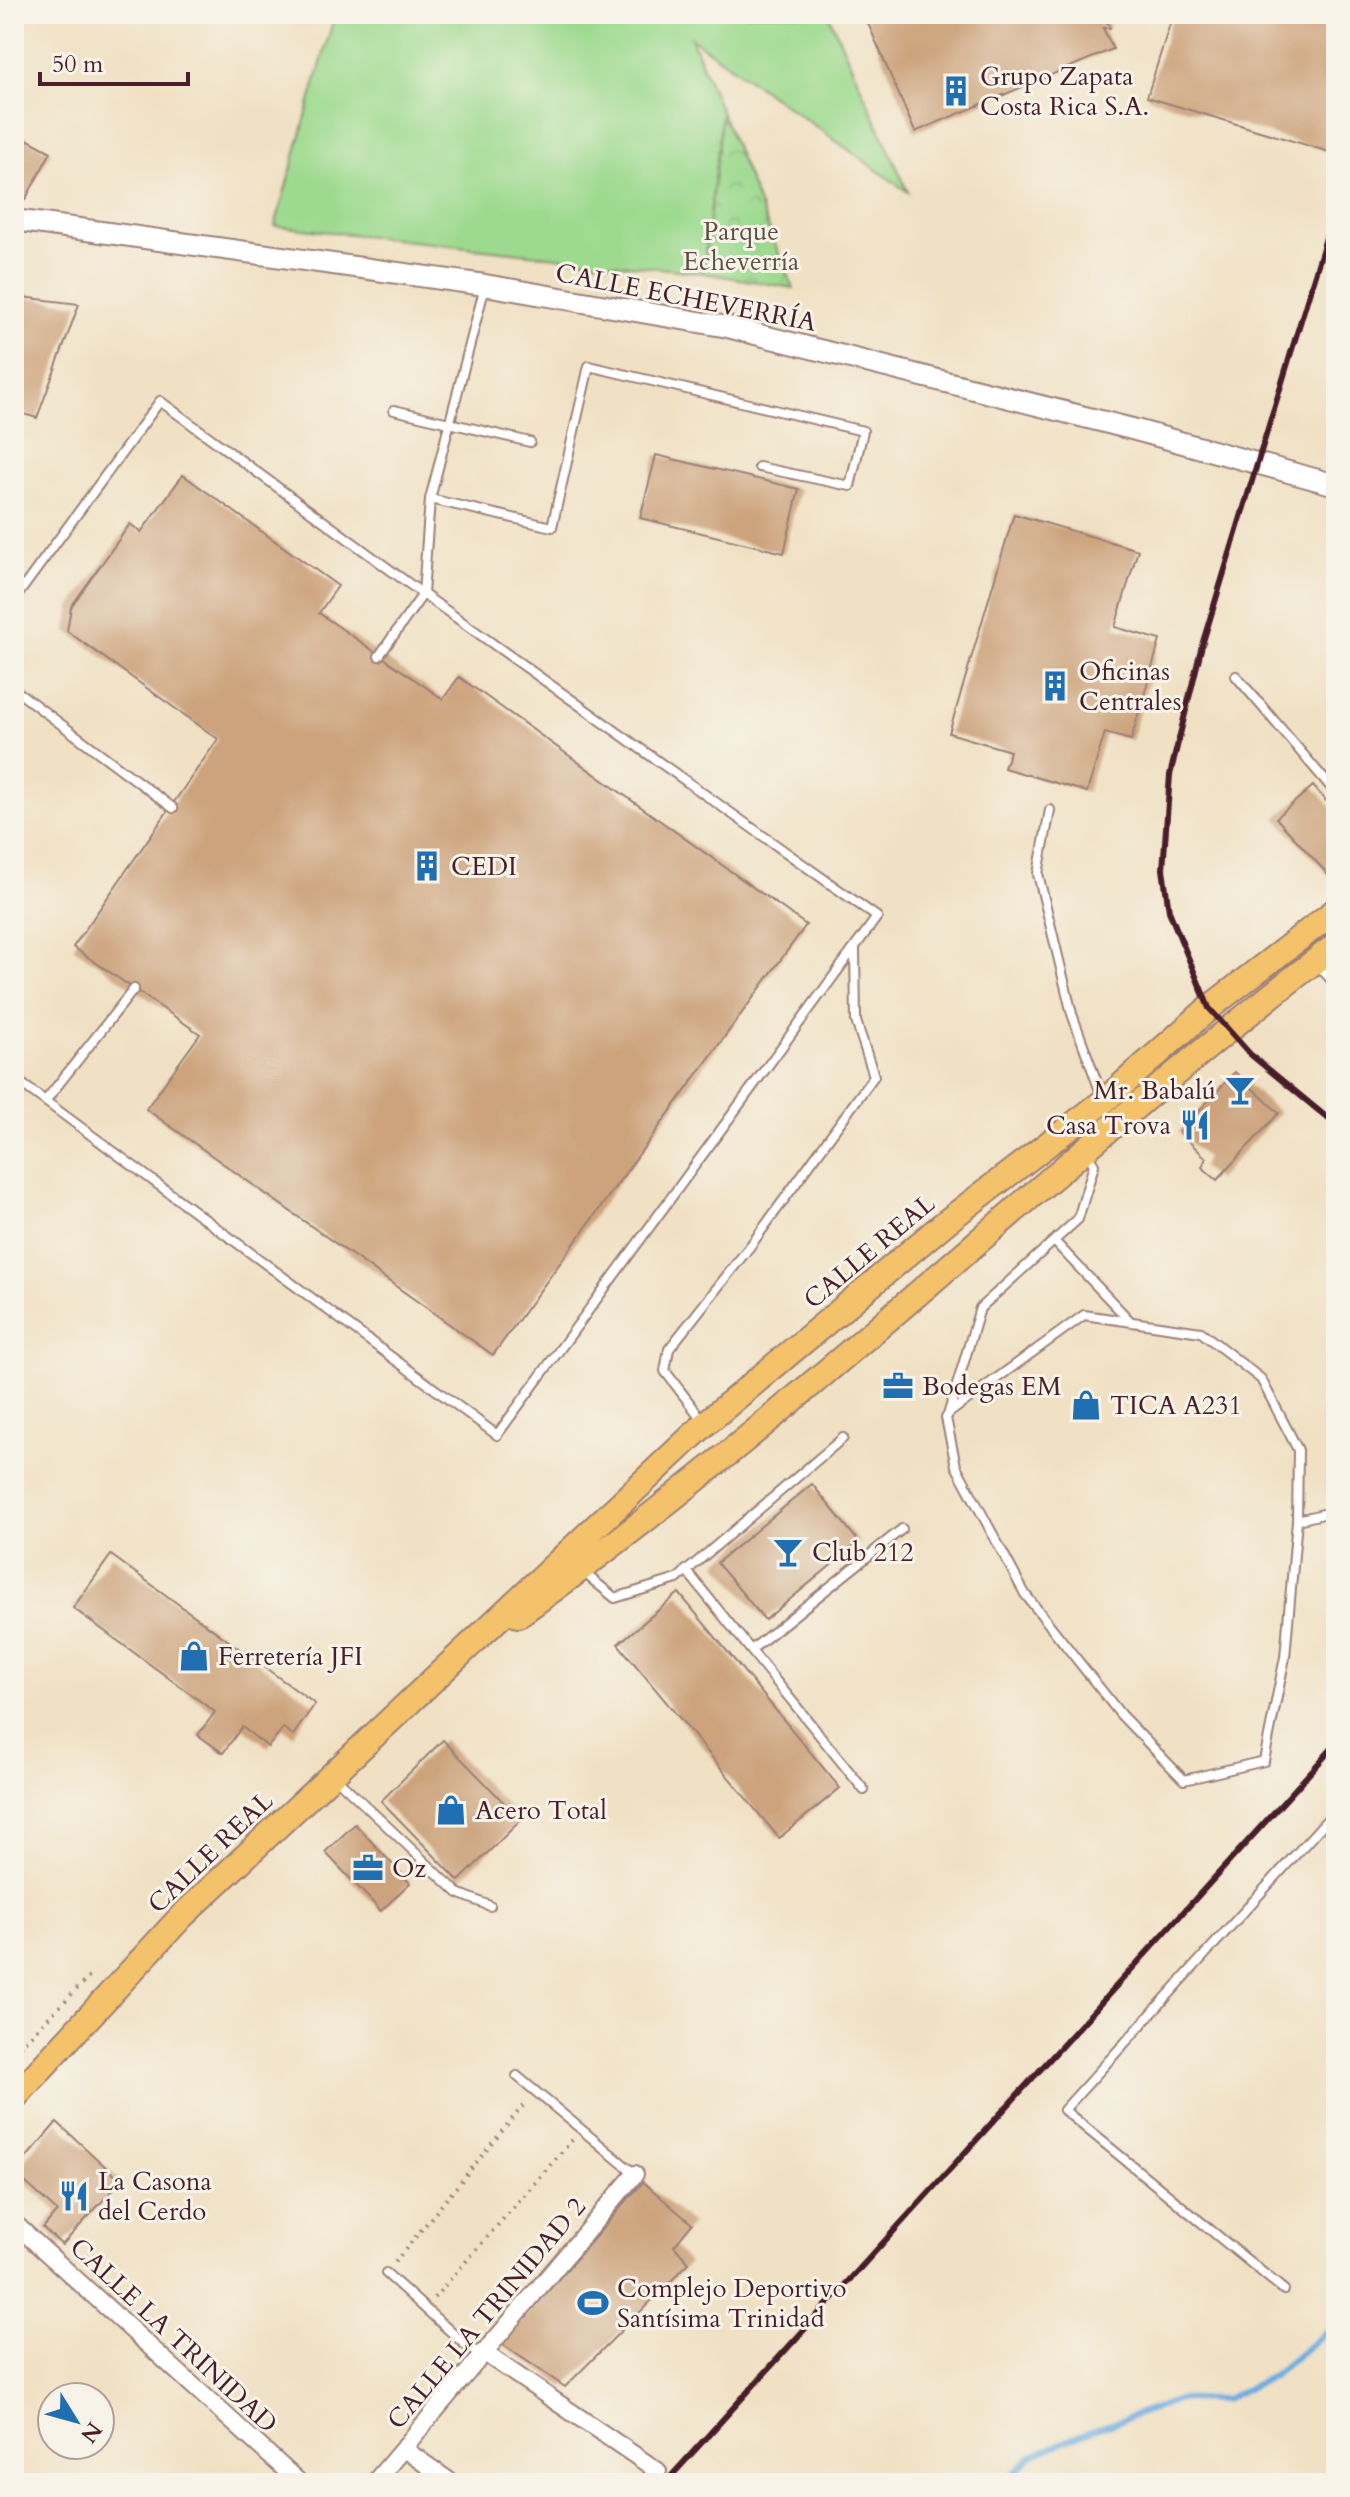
<svg xmlns="http://www.w3.org/2000/svg" width="1350" height="2497" font-family="Cardo,serif">
<style>
.grass{fill:#9dda8f;stroke:#747c5d;stroke-width:2}
.park{fill:url(#park-crowns);stroke:#747c5d;stroke-width:2}
.lines{fill:none;stroke-linecap:round;stroke-linejoin:round}
.stream{stroke:#6cabdf;stroke-width:6}
.building{fill:#cca37c}
.service-casing{stroke:#9d8078;stroke-width:12}
.minor-casing{stroke:#9d8078;stroke-width:20}
.tertiary-casing{stroke:#9d8078;stroke-width:24}
.primary-casing{stroke:#9d8078;stroke-width:28}
.path{stroke:#9d8078;stroke-width:4;stroke-dasharray:2 6;stroke-linecap:butt}
.service{stroke:#fff;stroke-width:8}
.minor{stroke:#fff;stroke-width:16}
.tertiary{stroke:#fff;stroke-width:20}
.primary{stroke:#f3c26a;stroke-width:24}
.rail{stroke:#4a1f2b;stroke-width:6}
.labels{text-anchor:middle;stroke-width:6;stroke-linejoin:round;paint-order:stroke}
.poi-label{font-size:26px;fill:#4a1f2b;stroke:#f7f3e8;text-anchor:start}
.park-label{font-size:26px;fill:#5f4e44;stroke:#f7f3e8}
.street-label{font-size:26px;fill:#4a1f2b;stroke:#f7f3e8}
</style>
<defs>
<pattern id="park-crowns" width="20" height="18" patternUnits="userSpaceOnUse" patternTransform="scale(2)"><rect width="20" height="18" fill="#9dda8f"/><path d="M2 6a3 3 0 1 1 6 0M12 15a3 3 0 1 1 6 0" fill="none" stroke="#89bb7c"/></pattern>
</defs>
<rect width="100%" height="100%" fill="#f7f3e8"/>
<filter id="ink" filterUnits="userSpaceOnUse"><feTurbulence type="fractalNoise" baseFrequency=".0125" numOctaves="2"/><feDisplacementMap in="SourceGraphic" scale="16" xChannelSelector="R" yChannelSelector="G"/><feConvolveMatrix kernelMatrix="1 2 1 2 8 2 1 2 1" color-interpolation-filters="sRGB"/></filter>
<filter id="wash" filterUnits="userSpaceOnUse"><feTurbulence type="fractalNoise" baseFrequency=".006" numOctaves="4" result="noise"/><feDisplacementMap in="SourceGraphic" scale="32" xChannelSelector="R" yChannelSelector="G"/><feGaussianBlur stdDeviation="1.8" result="paint"/><feColorMatrix in="noise" values="0 0 0 0 0 0 0 0 0 0 0 0 0 0 0 0 0 1.4 0 .05"/><feComposite in="paint" operator="in"/></filter>
<g filter="url(#wash)">
<rect width="100%" height="100%" fill="#f0e1c4"/>
<path class="grass" d="M335,14H828L908,192L691,38L722,114L703,273L275,226Z"/>
<path class="park" d="M722,114L793,288L703,273Z"/>
<g class="lines">
<path class="stream" d="M1004,2483L1032,2456L1080,2435L1181,2399L1224,2400L1274,2375L1329,2329L1336,2319"/>
</g>
<g id="blocks">
<path class="building" d="M864,14H1104L1110,28H1103L1113,49L915,132Z
M1173,14H1336V154L1147,97Z
M14,132L51,152L25,200L14,194Z
M14,296L79,304L37,418L14,411Z
M656,455L799,489L784,553L640,518Z
M183,475L338,586L319,613L443,699L459,677L806,925L493,1355L146,1109L200,1034L73,947L218,739L67,631L71,607L130,524L141,532Z
M1014,514L1138,550L1115,627L1160,640L1131,740L1105,733L1087,792L1004,768L1010,751L949,733Z
M1313,786L1336,812V877L1333,880L1276,818Z
M1235,1072L1279,1113L1217,1180L1202,1167L1206,1158L1179,1132Z
M812,1484L859,1542L765,1620L717,1563Z
M111,1555L315,1704L293,1735L283,1728L268,1747L242,1727L223,1753L198,1735L215,1712L73,1608Z
M679,1593L840,1788L779,1838L618,1644Z
M443,1740L521,1820L459,1881L381,1801Z
M355,1824L410,1883L381,1911L325,1852Z
M57,2122L121,2181L62,2245L43,2228L57,2211L14,2172Z
M643,2182L692,2224L674,2246L689,2263L565,2387L502,2344Z"/>
</g>
</g>
<g filter="url(#ink)">
<use href="#blocks" fill-opacity="0" stroke="#9d8078" stroke-width="2"/>
<g class="lines">
<g class="service-casing">
<path id="service" d="M394,410L530,442
M430,499L552,527L589,366L863,431L850,486L759,467
M14,600L160,401L423,594L877,917L497,1435L14,1078
M379,656L423,594L430,499L485,286
M1236,676L1336,793
M14,689L173,808
M1050,810L1038,874L1072,1014L1103,1099
M1318,965L1336,985
M46,1100L134,989
M1054,1241L1131,1322
M1084,1315L1201,1332L1261,1379L1298,1450L1297,1520L1285,1657L1264,1761L1184,1780L1121,1715L1025,1594L956,1466L946,1418L949,1413Z
M949,1412L980,1308L1078,1219L1094,1165L1087,1153
M704,1422L665,1371L669,1349L751,1245L874,1076L856,1021L855,948
M1297,1520L1336,1511
M686,1570L864,1790
M583,1572L615,1598L677,1579L843,1438
M751,1650L902,1529
M335,1777L458,1893L490,1906
M517,2076L635,2174
M386,2273L471,2350L483,2352
M1284,2290L1064,2110L1336,1810"/>
</g>
<g class="minor-casing">
<path id="minor" d="M14,2223L300,2483
M483,2352L658,2471L647,2483
M404,2449L452,2483
M374,2483L635,2174"/>
</g>
<g class="tertiary-casing">
<path id="tertiary" d="M14,220L485,285L728,327L1132,429L1336,485"/>
</g>
<g class="primary-casing">
<path id="primary" d="M518,1615C805,1410 1056,1159 1336,945
M14,2098L181,1917L706,1423L946,1222L1104,1101L1209,1008L1336,910"/>
</g>
<path class="path" d="M14,2052L89,1977
M395,2262L526,2102
M434,2298L573,2139"/>
<use href="#service" class="service"/>
<use href="#minor" class="minor"/>
<use href="#tertiary" class="tertiary"/>
<use href="#primary" class="primary"/>
<path class="rail" d="M1336,205L1202,645L1170,775L1163,869L1169,911L1209,1008L1250,1054L1336,1125
M665,2483L1336,1744"/>
</g>
</g>
<defs>
<g id="building-bare" transform="scale(2.4)"><path d="M-4-6H4V6H1V3H-1V6H-4ZM-2.5-4.3h1.7v1.8h-1.7ZM.8-4.3h1.7v1.8H.8ZM-2.5-1h1.7V.8h-1.7ZM.8-1h1.7V.8H.8Z" fill="#1f6fb2" stroke="#f7f3e8" stroke-width="2.5" paint-order="stroke"/></g>
<g id="bar-bare" transform="scale(2.4)"><path d="M-6-5H6L.8 .8V4.5H3.5V6h-7V4.5H-.8V.8Z" fill="#1f6fb2" stroke="#f7f3e8" stroke-width="2.5" paint-order="stroke"/></g>
<g id="restaurant-bare" transform="scale(2.4)"><path d="M-5-6h1v4h1v-4h1v4h1v-4h1v5L-1.5 .5V6h-2V.5L-5-1ZM5-6V6H3V1.5H1.5Q1.5-4 5-6Z" fill="#1f6fb2" stroke="#f7f3e8" stroke-width="2.5" paint-order="stroke"/></g>
<g id="office-bare" transform="scale(2.4)"><path d="M-6-3h4V-5.5h4V-3h4V5H-6ZM-1-4.5V-3h2v-1.5ZM-6 0V1H6V0Z" fill="#1f6fb2" stroke="#f7f3e8" stroke-width="2.5" paint-order="stroke"/></g>
<g id="shop-bare" transform="scale(2.4)"><path d="M-5-2.5h2.3a2.7 3.5 0 0 1 5.4 0H5L5.5 6h-11ZM-1.5-2.5h3a1.5 2.3 0 0 0-3 0Z" fill="#1f6fb2" stroke="#f7f3e8" stroke-width="2.5" paint-order="stroke"/></g>
<g id="stadium-bare" transform="scale(2.4)"><path d="M0-5a6.5 5 0 1 0 0 10a6.5 5 0 1 0 0-10ZM-3.5-1.8h7v3.6h-7Z" fill="#1f6fb2" stroke="#f7f3e8" stroke-width="2.5" paint-order="stroke"/></g>
</defs>
<g fill-rule="evenodd">
<use href="#building-bare" x="956" y="91"/>
<use href="#building-bare" x="1055" y="686"/>
<use href="#building-bare" x="427" y="866"/>
<use href="#bar-bare" x="1240" y="1090"/>
<use href="#restaurant-bare" x="1195" y="1125"/>
<use href="#office-bare" x="898" y="1386"/>
<use href="#shop-bare" x="1086" y="1405"/>
<use href="#bar-bare" x="788" y="1552"/>
<use href="#shop-bare" x="194" y="1656"/>
<use href="#shop-bare" x="451" y="1810"/>
<use href="#office-bare" x="368" y="1868"/>
<use href="#restaurant-bare" x="74" y="2196"/>
<use href="#stadium-bare" x="593" y="2303"/>
</g>
<g class="labels">
<g class="poi-label">
<text x="980" y="85">Grupo Zapata<tspan x="980" dy="30">Costa Rica S.A.</tspan></text>
<text x="1079" y="680">Oficinas<tspan x="1079" dy="30">Centrales</tspan></text>
<text x="451" y="875">CEDI</text>
<text x="1216" y="1099" text-anchor="end">Mr. Babalú</text>
<text x="1171" y="1134" text-anchor="end">Casa Trova</text>
<text x="922" y="1395">Bodegas EM</text>
<text x="1110" y="1414">TICA A231</text>
<text x="812" y="1561">Club 212</text>
<text x="218" y="1665">Ferretería JFI</text>
<text x="475" y="1819">Acero Total</text>
<text x="392" y="1877">Oz</text>
<text x="98" y="2190">La Casona<tspan x="98" dy="30">del Cerdo</tspan></text>
<text x="617" y="2297">Complejo Deportivo<tspan x="617" dy="30">Santísima Trinidad</tspan></text>
</g>
<g class="park-label">
<text x="741" y="240">Parque<tspan x="741" dy="30">Echeverría</tspan></text>
</g>
<g class="street-label">
<text transform="translate(686 297) rotate(11)" y="9">CALLE ECHEVERRÍA</text>
<text transform="translate(869 1251) rotate(-40)" y="9">CALLE REAL</text>
<text transform="translate(210 1852) rotate(-44)" y="9">CALLE REAL</text>
<text transform="translate(486 2313) rotate(-50)" y="9">CALLE LA TRINIDAD 2</text>
<text transform="translate(174 2335) rotate(43)" y="9">CALLE LA TRINIDAD</text>
</g>
</g>
<rect width="1350" height="2497" fill="none" stroke="#f7f3e8" stroke-width="48"/>
<g transform="translate(76 2421) rotate(127)"><circle r="38" fill="#f7f3e8" stroke="#b29e9c" stroke-width="2"/>
<path d="M0-6L14 30L0 20L-14 30Z" fill="#1f6fb2"/>
<text y="-12" font-size="22" font-weight="bold" text-anchor="middle" fill="#4a1f2b">N</text>
</g>
<path d="M40 72v12h148v-12" fill="none" stroke="#4a1f2b" stroke-width="4"/>
<text x="52" y="72" font-size="24" fill="#4a1f2b" stroke="#f7f3e8" stroke-width="6" paint-order="stroke">50 m</text>
</svg>
